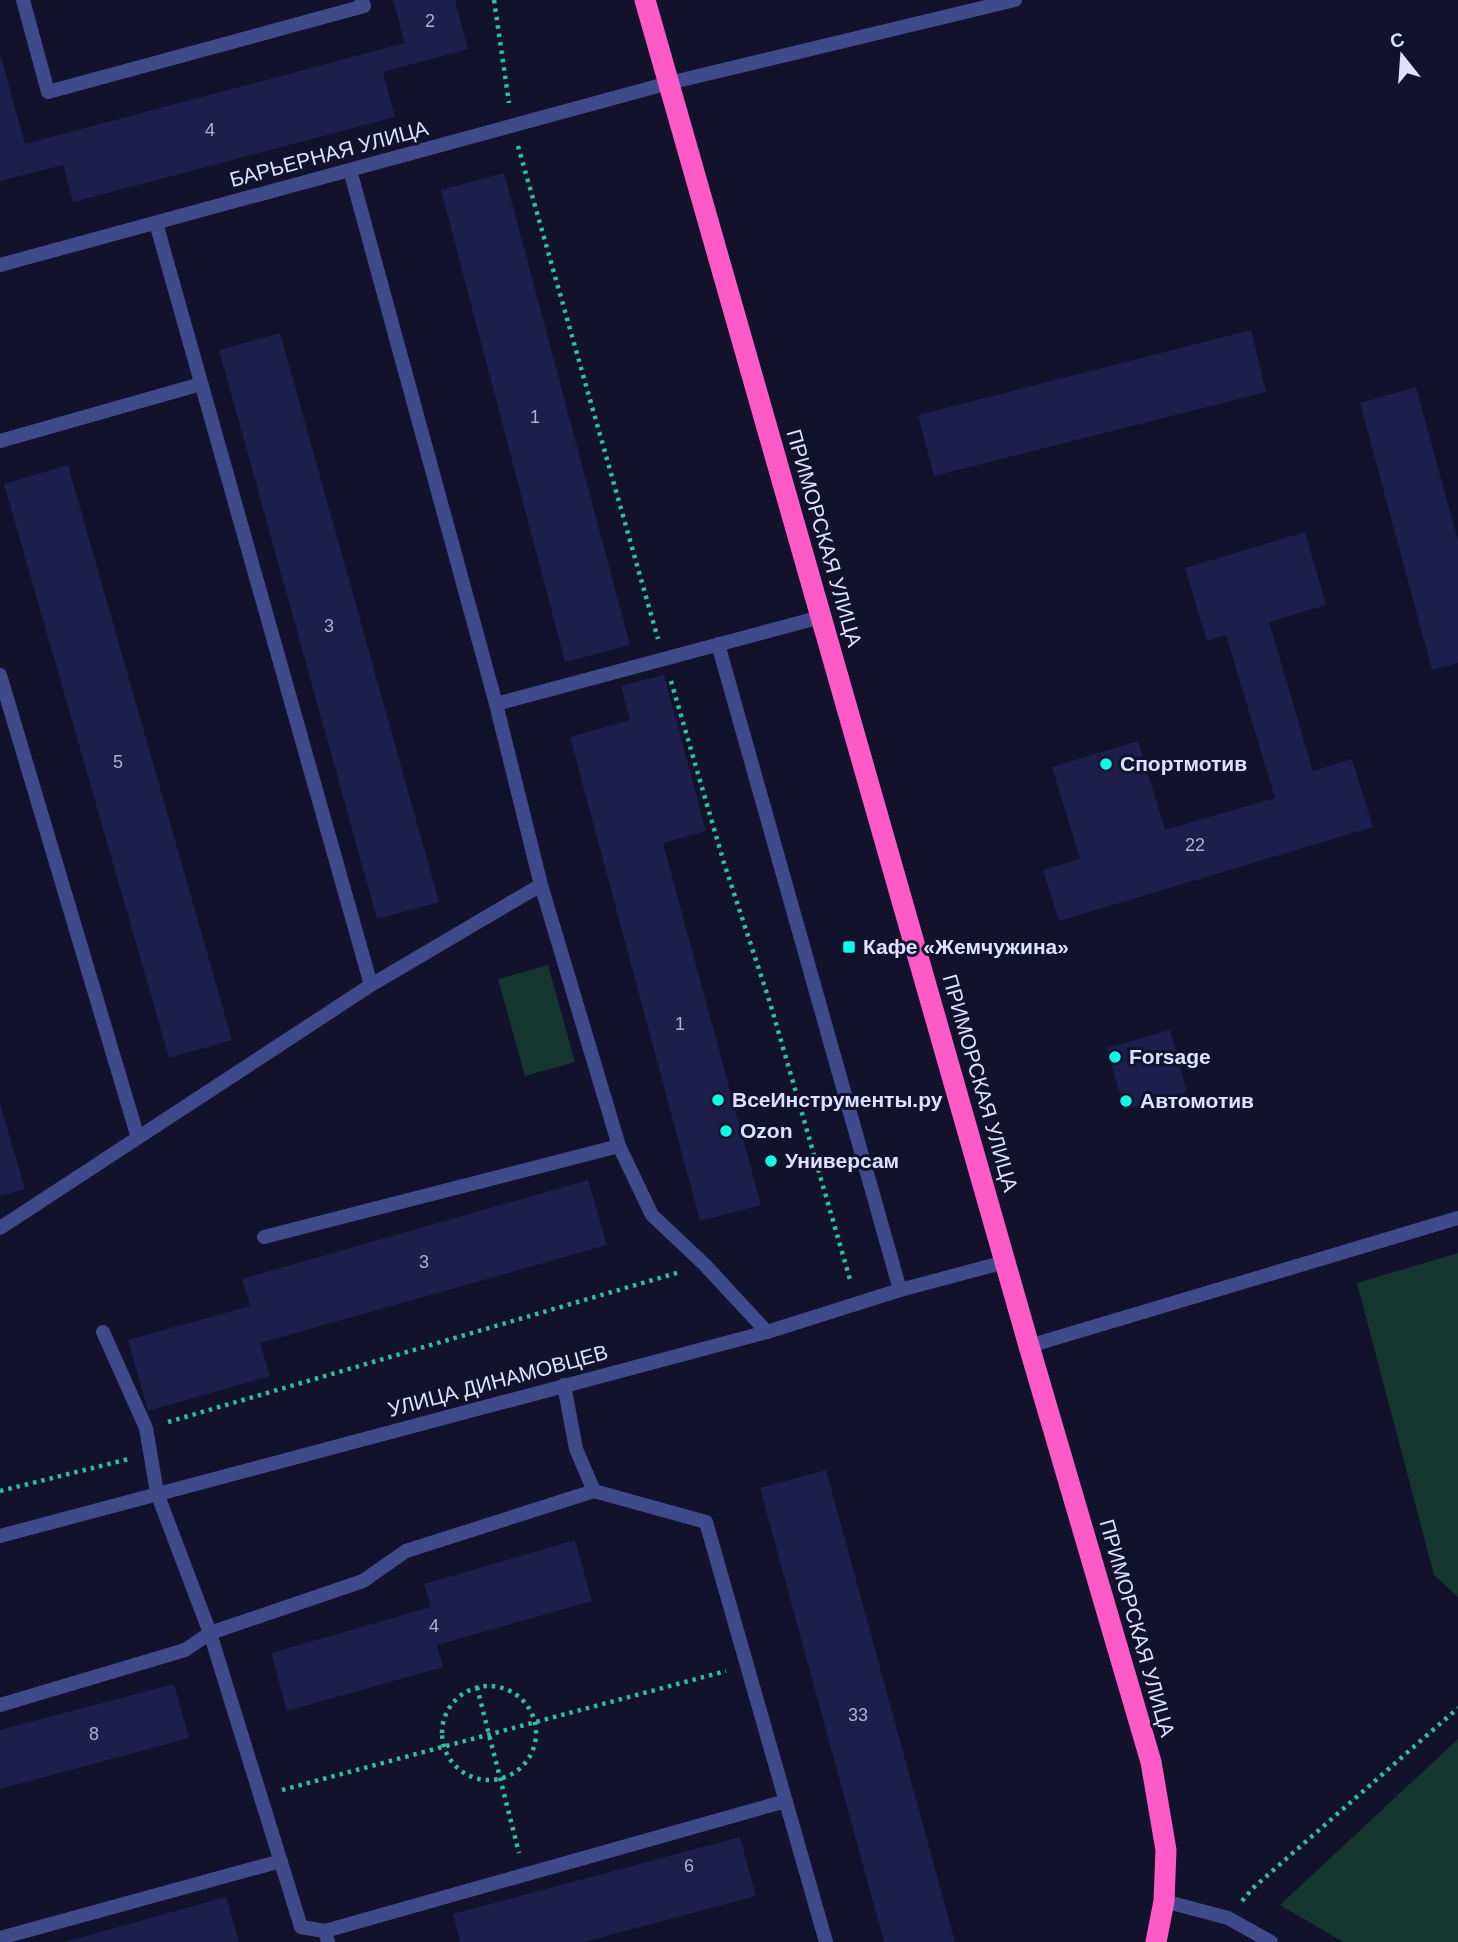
<svg xmlns="http://www.w3.org/2000/svg" width="1458" height="1942" font-family="Helvetica,sans-serif">
<style>
.green{fill:#15362e}
.building{fill:#1e1e4d}
.lines{fill:none;stroke-linecap:round;stroke-linejoin:round}
.path{stroke:#32bd9a;stroke-width:4.5;stroke-dasharray:3.5 5;stroke-linecap:butt}
.lane{stroke:#3e4a8a;stroke-width:14}
.street{stroke:#3e4a8a;stroke-width:14}
.highway{stroke:#fd5ac8;stroke-width:21}
.poi-dot{fill:#0cfce6;stroke:#12122c;stroke-width:2.5}
.labels{text-anchor:middle;stroke-width:6;stroke-linejoin:round;paint-order:stroke}
.number-label{font-size:18px;fill:#adb0d2}
.street-label{font-size:21px;fill:#dde0ff;stroke:#12122c}
.poi-label{font-size:21px;font-weight:bold;fill:#dde0ff;stroke:#12122c;text-anchor:start}
</style>
<rect width="100%" height="100%" fill="#12122c"/>
<path class="green" d="M548,965L575,1062L525,1076L498,979Z
M1458,1253V1597L1434,1575L1357,1283Z
M1458,1739V1942H1343L1280,1905Z"/>
<path class="building" d="M393,0H455L468,49L383,72L395,117L73,202L63,165L0,181V53L25,144L405,43Z
M504,173L630,645L565,662L441,190Z
M1251,330L1266,392L934,476L918,415Z
M280,333L439,902L377,919L219,350Z
M1416,387L1458,541V663L1432,670L1360,403Z
M68,465L232,1040L169,1058L4,484Z
M1305,532L1326,605L1269,622L1313,771L1352,759L1373,827L1059,921L1043,870L1080,859L1052,767L1138,741L1165,830L1275,798L1226,635L1207,641L1185,568Z
M664,675L706,831L663,843L761,1205L700,1221L570,737L630,720L621,686Z
M1170,1030L1187,1092L1124,1110L1107,1048Z
M0,1104L25,1189L0,1196Z
M588,1180L607,1245L260,1343L270,1376L148,1411L128,1340L250,1306L242,1279Z
M826,1470L955,1942H884L760,1488Z
M575,1540L592,1601L437,1645L443,1667L287,1711L271,1653L431,1607L424,1584Z
M174,1684L189,1738L0,1789V1730Z
M740,1837L756,1896L584,1942H460L453,1914Z
M226,1897L239,1942H68V1941Z"/>
<g class="lines">
<path class="path" d="M494,0L509,103
M518,146L658,639
M671,681L724,863L771,1006L851,1283
M168,1422L680,1272
M0,1491L129,1459
M442 1733a47 47 0 1 1 94 0a47 47 0 1 1-94 0Z
M477,1687L519,1853
M282,1790L726,1671
M1242,1901L1253,1888L1458,1708"/>
<path class="lane" d="M23,0L48,92L364,6L362,0
M669,83L1015,0
M350,170L496,704L541,885L619,1146L652,1215L705,1265L767,1332
M156,223L371,985
M0,441L201,384
M718,644L900,1290
M0,675L138,1138
M496,704L821,617
M0,1228L371,985L541,885
M264,1237L619,1146
M103,1332L146,1428L157,1493L210,1633L301,1927L325,1931L786,1801
M1029,1346L1458,1218
M564,1385L576,1449L594,1491L706,1522L826,1942
M0,1705L185,1650L210,1633L363,1581L406,1551L594,1491
M0,1938L281,1861"/>
<path class="street" d="M0,265L669,83
M0,1536L767,1332L900,1290L1005,1262
M1164,1901L1228,1918L1271,1942
M325,1931L328,1942"/>
<path class="highway" d="M645,0L1029,1346L1151,1762L1166,1850L1164,1901L1156,1942"/>
</g>
<g class="poi-dot">
<circle cx="1106" cy="764" r="7"/>
<rect x="842" y="940" width="14" height="14" rx="3.5"/>
<circle cx="1115" cy="1057" r="7"/>
<circle cx="718" cy="1100" r="7"/>
<circle cx="1126" cy="1101" r="7"/>
<circle cx="726" cy="1131" r="7"/>
<circle cx="771" cy="1161" r="7"/>
</g>
<g class="labels">
<g class="number-label">
<text x="430" y="27">2</text>
<text x="210" y="136">4</text>
<text x="535" y="423">1</text>
<text x="329" y="632">3</text>
<text x="118" y="768">5</text>
<text x="1195" y="851">22</text>
<text x="680" y="1030">1</text>
<text x="424" y="1268">3</text>
<text x="434" y="1632">4</text>
<text x="858" y="1721">33</text>
<text x="94" y="1740">8</text>
<text x="689" y="1872">6</text>
</g>
<g class="street-label">
<text transform="translate(329 154) rotate(-15)" y="7">БАРЬЕРНАЯ УЛИЦА</text>
<text transform="translate(824 538) rotate(74)" y="7">ПРИМОРСКАЯ УЛИЦА</text>
<text transform="translate(980 1083) rotate(74)" y="7">ПРИМОРСКАЯ УЛИЦА</text>
<text transform="translate(498 1381) rotate(-15)" y="7">УЛИЦА ДИНАМОВЦЕВ</text>
<text transform="translate(1137 1628) rotate(74)" y="7">ПРИМОРСКАЯ УЛИЦА</text>
</g>
<g class="poi-label">
<text x="1120" y="771">Спортмотив</text>
<text x="863" y="954">Кафе «Жемчужина»</text>
<text x="1129" y="1064">Forsage</text>
<text x="732" y="1107">ВсеИнструменты.ру</text>
<text x="1140" y="1108">Автомотив</text>
<text x="740" y="1138">Ozon</text>
<text x="785" y="1168">Универсам</text>
</g>
</g>
<g transform="translate(1402 56) rotate(343)" stroke="#12122c" stroke-width="5" paint-order="stroke">
<path d="M0-5L12 26L0 18L-12 26Z" fill="#dde0ff"/>
<text y="-10" font-size="19" font-weight="bold" text-anchor="middle" fill="#dde0ff">С</text>
</g>
</svg>
